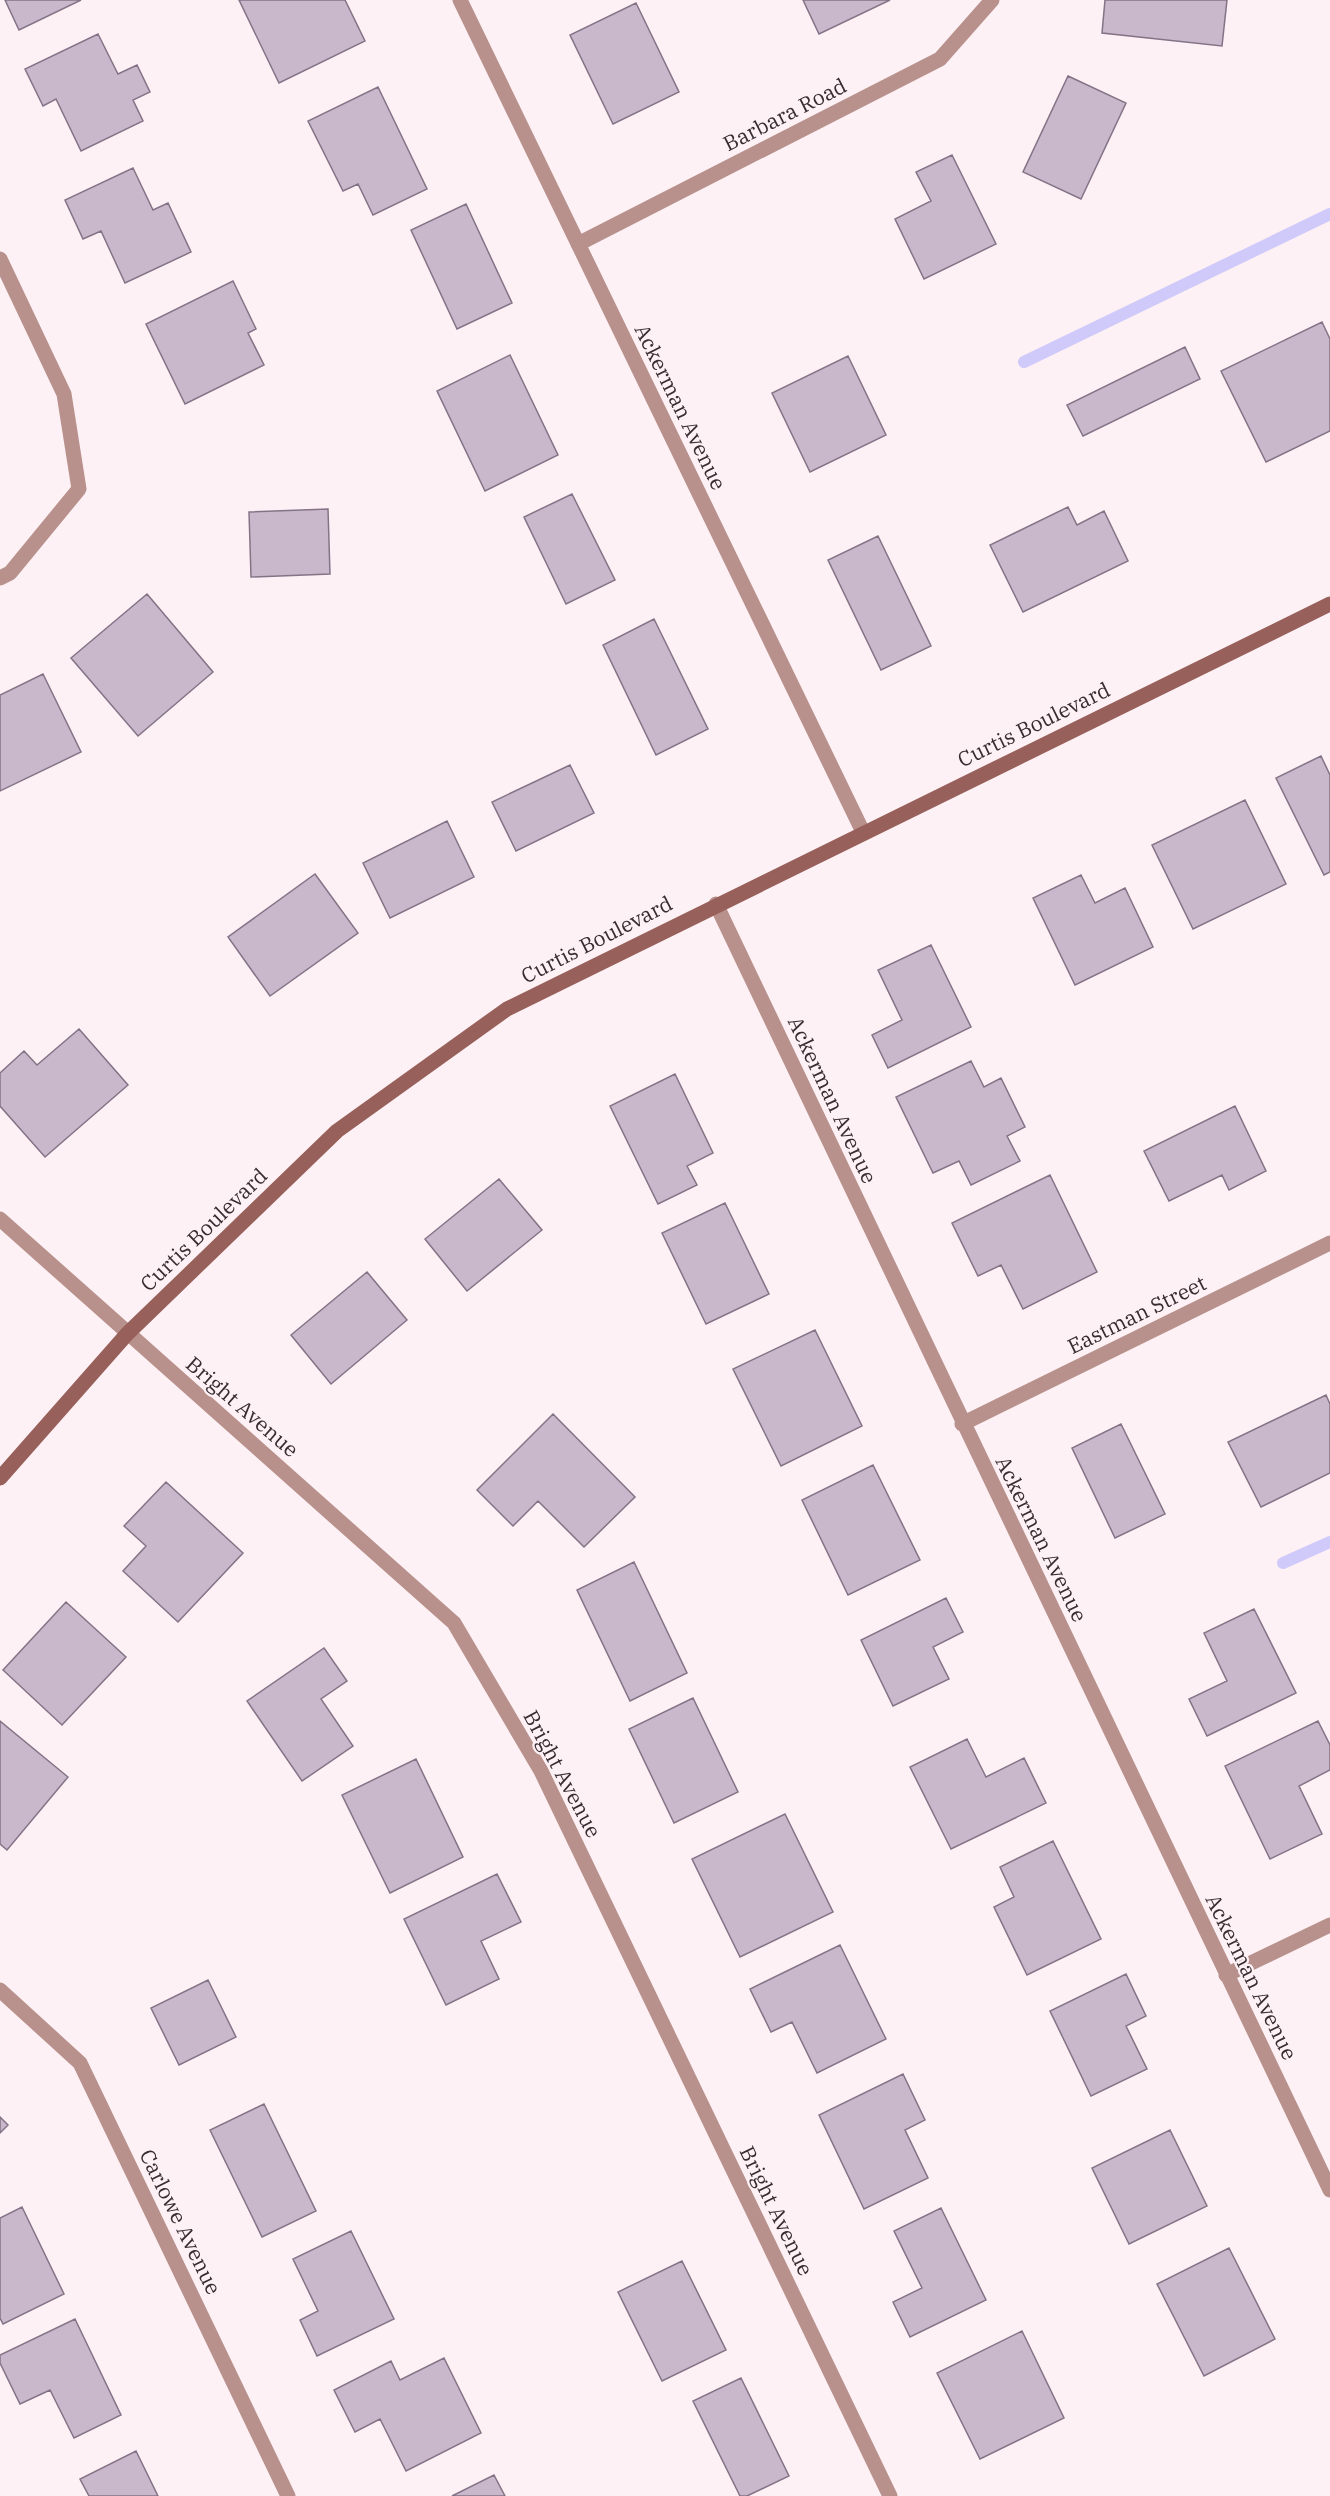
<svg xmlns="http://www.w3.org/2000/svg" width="1330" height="2496" font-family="'IBM Plex Serif',serif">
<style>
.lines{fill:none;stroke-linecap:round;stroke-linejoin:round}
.stream{stroke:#cfcaf9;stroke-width:12}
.building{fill:#c9b7cb;stroke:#847386;stroke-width:1.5}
.street{stroke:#b8918c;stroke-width:15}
.secondary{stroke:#98605a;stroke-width:15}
.labels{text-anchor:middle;stroke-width:4.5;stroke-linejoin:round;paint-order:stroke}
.street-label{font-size:21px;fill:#372c30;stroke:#fdf1f5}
</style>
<rect width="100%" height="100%" fill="#fdf1f5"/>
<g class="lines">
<path class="stream" d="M1024,362L1330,214
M1283,1563L1330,1542"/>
</g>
<path class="building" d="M5,0H81L19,30Z
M239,0H345L365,41L279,83Z
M803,0H890L819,34Z
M1105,0H1227L1222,46L1102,33Z
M636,3L679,92L613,124L570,35Z
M98,34L118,74L137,65L150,92L133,100L143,121L81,151L56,99L43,106L25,69Z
M1068,76L1126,103L1081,199L1023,172Z
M378,87L427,189L373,215L358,184L343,191L308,121Z
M952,155L996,244L924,279L895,219L931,201L916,172Z
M133,168L153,210L168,203L191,252L125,283L101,231L83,239L65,200Z
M466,204L512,303L457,329L411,230Z
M233,281L256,329L248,333L264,365L185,404L146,324Z
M1322,322L1330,339V431L1266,462L1221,371Z
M1185,347L1200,379L1083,436L1067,405Z
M510,355L558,455L485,491L437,391Z
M848,356L886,435L810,472L772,393Z
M572,494L615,580L566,604L524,517Z
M1068,507L1077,525L1104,511L1128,561L1023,612L990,545Z
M328,509L330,574L251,577L249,512Z
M878,536L931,646L881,670L828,560Z
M147,594L213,672L138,736L71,658Z
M654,619L708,729L656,755L603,645Z
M43,674L81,752L0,791V695Z
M1321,756L1330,775V872L1324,875L1276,778Z
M570,765L594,813L516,851L492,802Z
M1245,800L1286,884L1193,929L1152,845Z
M447,821L474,877L390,918L363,863Z
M315,874L358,933L270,996L228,937Z
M1081,875L1095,903L1125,888L1153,947L1075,985L1033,898Z
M931,945L971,1027L888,1068L872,1035L902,1020L878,970Z
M79,1029L128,1085L45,1157L0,1106V1073L24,1051L37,1065Z
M971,1061L984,1087L1001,1078L1025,1127L1007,1136L1020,1161L971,1185L959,1161L933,1173L896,1097Z
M675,1074L713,1153L687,1166L697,1185L658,1204L610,1106Z
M1235,1106L1266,1171L1229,1190L1222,1175L1169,1201L1144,1151Z
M1050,1175L1097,1272L1023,1309L1001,1265L978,1276L952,1223Z
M499,1179L542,1230L467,1291L425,1239Z
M725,1203L769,1294L706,1324L662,1233Z
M367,1272L407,1320L331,1384L291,1335Z
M815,1330L862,1426L781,1466L733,1369Z
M1326,1395L1330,1404V1473L1261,1507L1228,1442Z
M553,1414L635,1497L584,1547L538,1501L513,1526L477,1490Z
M1121,1424L1165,1514L1115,1538L1072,1448Z
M873,1465L920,1560L848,1595L802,1500Z
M166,1482L243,1553L178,1622L123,1571L146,1546L124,1526Z
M634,1562L687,1673L630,1701L577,1590Z
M946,1598L963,1632L933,1647L949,1679L893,1706L861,1640Z
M66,1602L126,1657L62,1725L3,1670Z
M1254,1609L1296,1693L1207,1736L1189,1699L1227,1681L1204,1633Z
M324,1648L347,1681L321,1699L353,1746L302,1781L247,1701Z
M693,1698L738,1792L674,1823L629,1729Z
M0,1721L68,1777L7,1850L0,1844Z
M1318,1721L1330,1745V1770L1299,1786L1322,1834L1270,1859L1225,1766Z
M967,1739L986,1777L1024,1758L1046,1803L951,1849L910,1767Z
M416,1759L463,1857L390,1893L342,1795Z
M785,1814L833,1912L740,1957L692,1859Z
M1053,1841L1101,1939L1027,1975L994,1907L1014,1897L1000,1867Z
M497,1874L521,1922L481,1941L499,1979L446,2005L404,1919Z
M840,1945L886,2039L817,2073L792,2022L771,2032L750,1989Z
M1126,1974L1146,2016L1126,2026L1147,2069L1091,2096L1050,2011Z
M208,1980L236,2037L179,2065L151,2008Z
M903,2074L925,2120L905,2130L928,2178L864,2209L819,2115Z
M264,2104L316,2211L262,2237L210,2130Z
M0,2117L8,2125L0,2133Z
M1170,2130L1207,2206L1129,2244L1092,2168Z
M22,2207L64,2294L3,2324L0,2318V2218Z
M941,2208L986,2300L910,2337L893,2302L922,2288L894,2231Z
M351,2231L394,2319L317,2356L300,2320L318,2311L293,2259Z
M1229,2248L1275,2339L1204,2376L1157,2284Z
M682,2261L726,2350L662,2381L618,2292Z
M75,2319L121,2415L74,2438L50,2390L20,2404L0,2363V2355Z
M1022,2331L1064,2418L980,2459L937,2373Z
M444,2358L481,2433L406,2471L380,2419L355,2432L334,2390L391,2361L400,2380Z
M741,2378L789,2476L747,2496H740L693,2401Z
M136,2451L158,2496H89L80,2479Z
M494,2475L505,2496H452Z"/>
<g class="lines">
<path class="street" d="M460,0L863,832
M578,244L940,59L992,0
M0,259L64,394L79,489L10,573L0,578
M716,904L1330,2190
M0,1219L454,1623L541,1771L890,2496
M962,1424L1330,1243
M1226,1975L1330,1925
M0,1990L80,2063L288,2496"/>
<path class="secondary" d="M0,1478L127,1334L337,1131L507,1009L1330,604"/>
</g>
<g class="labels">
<g class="street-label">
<text transform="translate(785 115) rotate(-27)" y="7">Barbara Road</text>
<text transform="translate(680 407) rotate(64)" y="7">Ackerman Avenue</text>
<text transform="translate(1034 725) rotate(-26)" y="7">Curtis Boulevard</text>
<text transform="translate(597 940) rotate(-27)" y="7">Curtis Boulevard</text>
<text transform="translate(832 1100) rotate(65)" y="7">Ackerman Avenue</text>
<text transform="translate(204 1230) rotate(-44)" y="7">Curtis Boulevard</text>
<text transform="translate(1137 1315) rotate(-26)" y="7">Eastman Street</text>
<text transform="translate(242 1407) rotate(41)" y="7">Bright Avenue</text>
<text transform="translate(1041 1539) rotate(64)" y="7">Ackerman Avenue</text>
<text transform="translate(562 1774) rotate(62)" y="7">Bright Avenue</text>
<text transform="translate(1251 1977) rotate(64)" y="7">Ackerman Avenue</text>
<text transform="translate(776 2211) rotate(64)" y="7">Bright Avenue</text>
<text transform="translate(180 2222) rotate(64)" y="7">Carlowe Avenue</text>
</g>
</g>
</svg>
